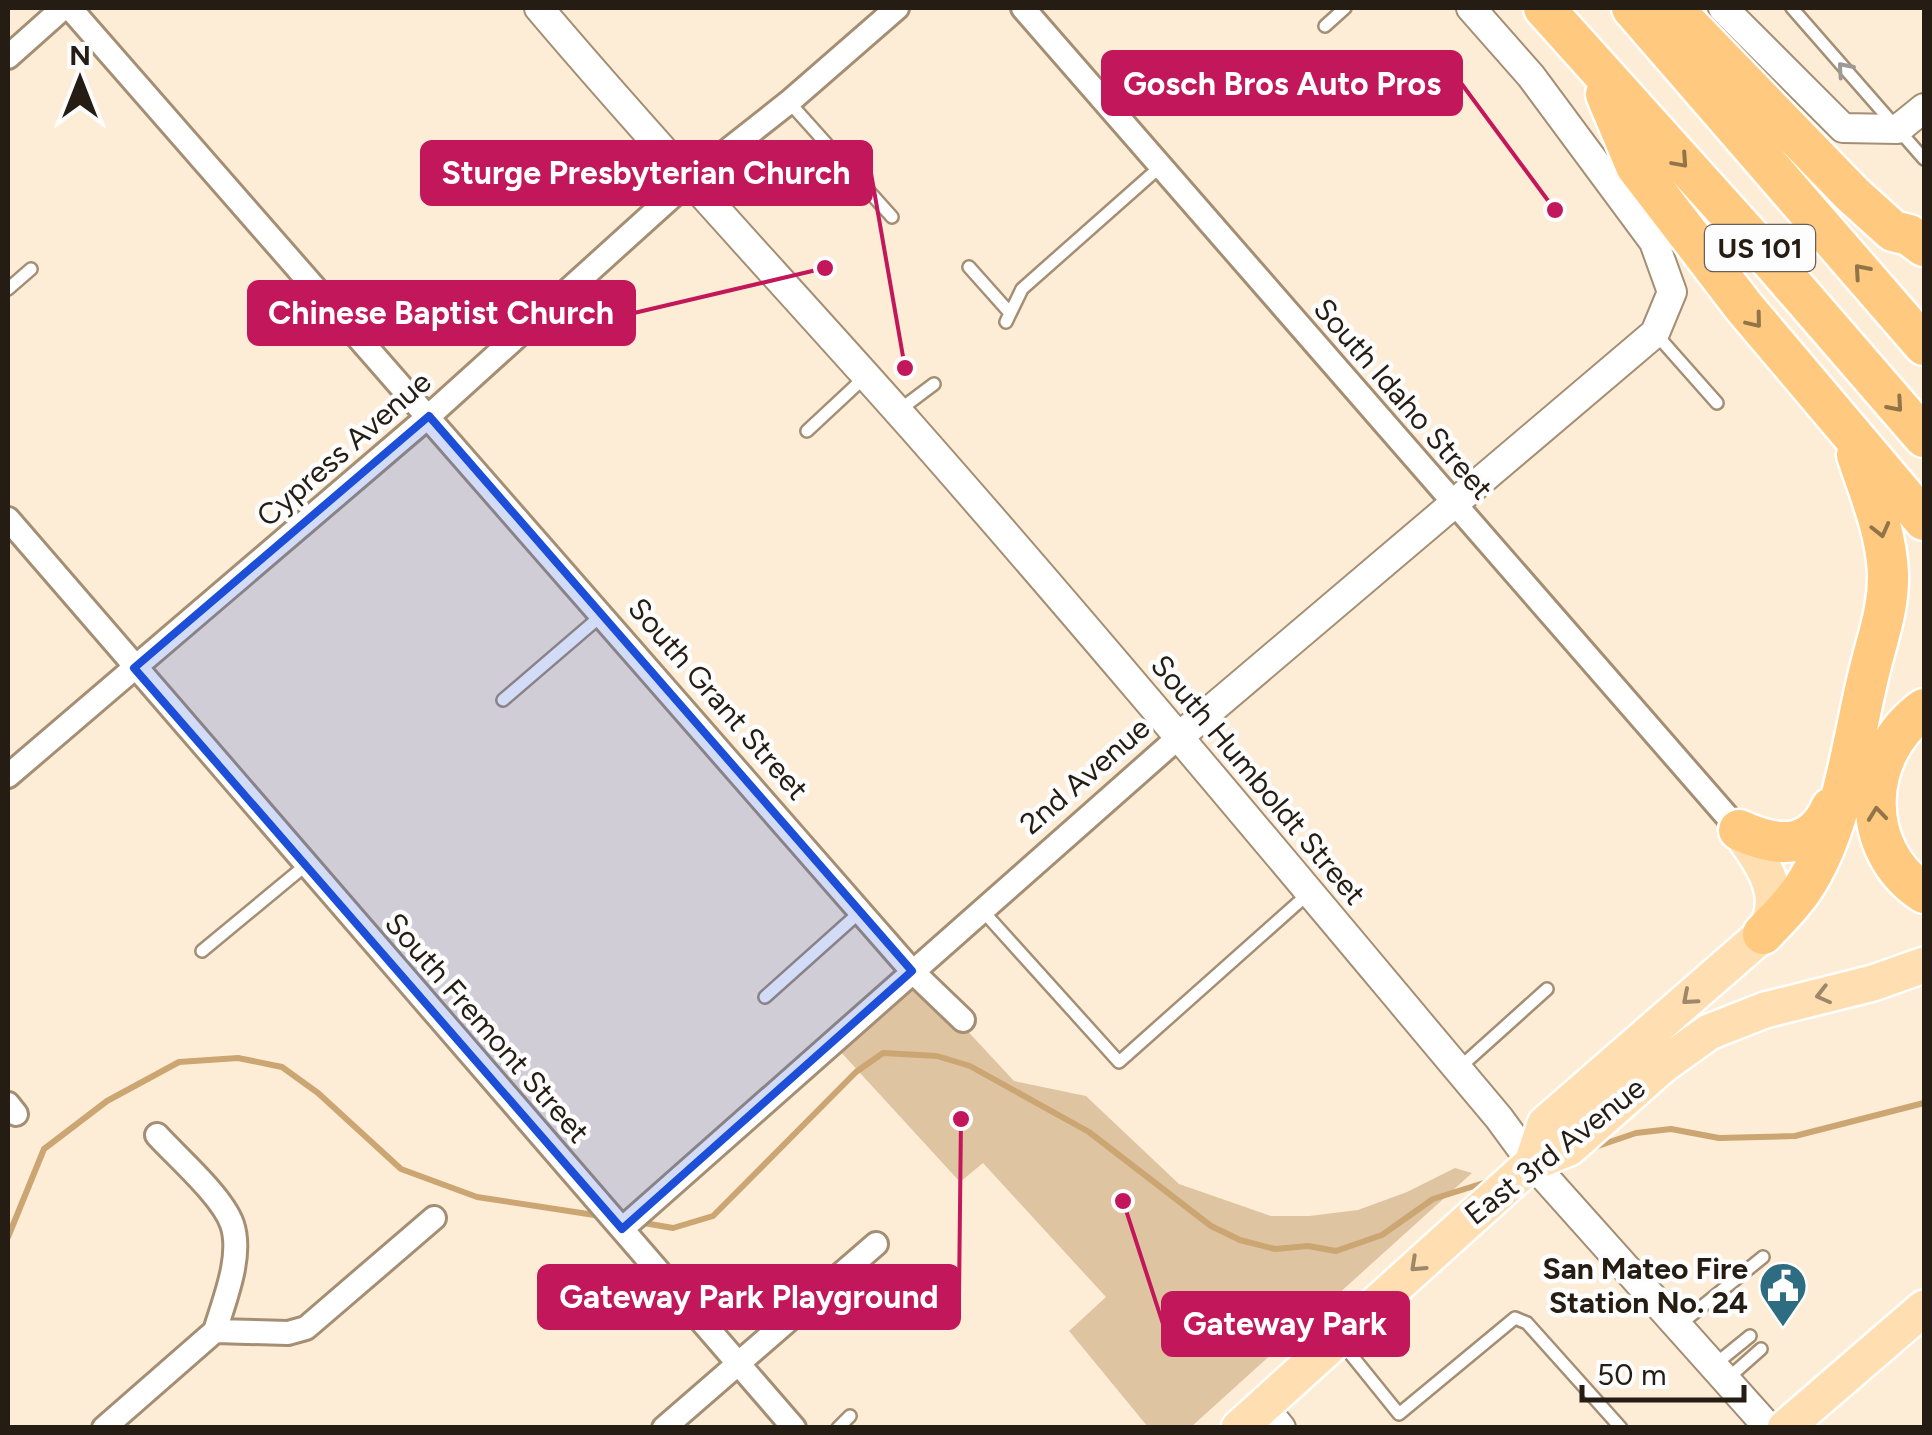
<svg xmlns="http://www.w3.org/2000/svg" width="1932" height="1435" font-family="Figtree,sans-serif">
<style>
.green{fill:#dfc4a1}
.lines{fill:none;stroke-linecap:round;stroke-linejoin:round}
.stream{stroke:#cca672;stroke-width:6}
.service-casing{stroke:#a48f75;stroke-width:16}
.minor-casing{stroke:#a48f75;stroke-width:28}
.tertiary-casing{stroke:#a48f75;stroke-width:32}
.primary-casing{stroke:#fff;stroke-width:40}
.motorway-casing{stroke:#fff;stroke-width:45}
.service{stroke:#fff;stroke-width:11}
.minor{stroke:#fff;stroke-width:22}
.tertiary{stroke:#fff;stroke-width:28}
.primary{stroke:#ffdfb2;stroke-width:35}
.motorway{stroke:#ffca7f;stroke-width:40}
.oneway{stroke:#9d9995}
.oneway2{stroke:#927449}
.oneway3{stroke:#9d886a}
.marked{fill:#1d4ed8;fill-opacity:0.2;stroke:#1d4ed8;stroke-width:8;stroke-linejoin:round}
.labels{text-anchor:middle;stroke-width:9;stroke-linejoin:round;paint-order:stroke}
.shield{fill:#fdfdfd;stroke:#666059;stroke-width:2.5}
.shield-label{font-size:28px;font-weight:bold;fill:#251d13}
.street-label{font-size:30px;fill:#251d13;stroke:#fdfdfd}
.poi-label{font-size:30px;font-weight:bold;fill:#251d13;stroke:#fdfdfd;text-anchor:end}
.leader{fill:none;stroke:#c2185b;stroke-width:4}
.callout-dot{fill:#c2185b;stroke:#fdfdfd;stroke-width:4}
.callout{fill:#c2185b;stroke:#c2185b;stroke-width:4}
.callout-label{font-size:32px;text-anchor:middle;font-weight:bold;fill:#fff}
</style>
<rect width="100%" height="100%" fill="#feedd6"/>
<path class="green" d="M922,982L1014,1081L1086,1096L1179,1184L1271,1216H1309L1358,1210L1407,1192L1455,1168L1472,1173L1191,1427H1148L1069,1331L1106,1297L983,1163L960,1182L839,1050Z"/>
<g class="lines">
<path class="stream" d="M1592,1148L1636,1133L1671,1129L1719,1138L1795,1136L1924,1103
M638,1222L673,1228L713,1216L856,1072L883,1053L937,1056L970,1066L1089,1132L1211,1226L1240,1240L1275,1249L1308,1246L1336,1251L1382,1235L1433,1199L1490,1181
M8,1237L44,1149L107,1101L179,1062L238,1058L282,1067L318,1093L401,1169L477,1197L601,1216"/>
<g class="service-casing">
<path id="service" d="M1792,8L1924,159
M1325,26L1345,8
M789,102L892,217
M969,267L1010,313
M8,289L31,269
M1006,322L1022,289L1161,166
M1655,333L1717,403
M898,411L934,384
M807,431L866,376
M503,700L602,615
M982,910L1119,1062L1309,893
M202,951L306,865
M765,997L860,912
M1458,1069L1547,989
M1678,1326L1763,1257
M1340,1341L1399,1414L1515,1318L1527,1323L1621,1428
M1713,1366L1750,1336
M1726,1380L1761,1349
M838,1428L850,1416"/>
</g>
<g class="minor-casing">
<path id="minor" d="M70,8L912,971L963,1020
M1023,8L1739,830
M8,57L63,8
M8,519L794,1428
M8,776L429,416L689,181L789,102L897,8
M8,1104L16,1114
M157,1135C178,1158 222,1196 232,1224C243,1256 224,1301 215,1331
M622,1229L1180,736
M104,1428L215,1331L288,1333L306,1328L434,1218
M664,1428L876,1244"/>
</g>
<g class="tertiary-casing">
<path id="tertiary" d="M539,8C659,150 787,286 911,426C1111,653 1304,886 1499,1118L1532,1163L1769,1428
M1723,8L1843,128L1898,129L1924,108
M1180,736L1655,333L1672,292L1654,242L1531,76L1471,8
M1263,1406L1281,1428"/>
</g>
<g class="primary-casing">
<path id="primary" d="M1532,1163L1545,1124L1763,934C1789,896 1761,862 1739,830
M1239,1428L1532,1163L1569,1148L1663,1065L1709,1032L1765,1010L1873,983L1924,965
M1785,1428L1924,1308"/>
</g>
<g class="motorway-casing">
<path id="motorway" d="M1544,8L1776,266L1924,437
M1632,8L1924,345
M1672,8L1852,194L1893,231L1909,235L1924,246
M1606,94L1636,166L1744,307L1924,520
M1924,709C1861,754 1858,850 1924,893
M1739,830C1776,847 1812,851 1831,808
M1763,934C1777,919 1792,905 1803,888C1844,827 1852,740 1870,669C1878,636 1889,608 1888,573C1886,531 1870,494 1857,455"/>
</g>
<use href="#service" class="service"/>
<use href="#minor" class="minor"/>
<use href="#tertiary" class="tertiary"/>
<use href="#primary" class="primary"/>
<use href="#motorway" class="motorway"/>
</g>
<defs><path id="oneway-chevron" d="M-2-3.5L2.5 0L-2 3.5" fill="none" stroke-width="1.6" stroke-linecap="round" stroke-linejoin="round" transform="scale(2.5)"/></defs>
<use class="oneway" href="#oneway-chevron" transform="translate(1844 69) rotate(-131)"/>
<g class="oneway2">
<use href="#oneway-chevron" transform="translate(1681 161) rotate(48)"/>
<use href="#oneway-chevron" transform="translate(1861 271) rotate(-131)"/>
<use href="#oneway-chevron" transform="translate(1755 321) rotate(51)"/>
<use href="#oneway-chevron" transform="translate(1896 405) rotate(49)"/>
<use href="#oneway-chevron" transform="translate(1881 530) rotate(76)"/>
<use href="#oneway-chevron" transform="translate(1877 814) rotate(-96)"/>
</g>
<g class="oneway3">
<use href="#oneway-chevron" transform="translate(1823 995) rotate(166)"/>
<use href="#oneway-chevron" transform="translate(1689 998) rotate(139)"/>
<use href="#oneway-chevron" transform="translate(1417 1265) rotate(137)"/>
</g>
<path class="marked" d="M429,416L912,971L622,1229L134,668Z"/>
<defs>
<g id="civic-pin" transform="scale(2.5)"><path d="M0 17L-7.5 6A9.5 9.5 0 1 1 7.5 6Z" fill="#2e6c82" stroke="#fdfdfd"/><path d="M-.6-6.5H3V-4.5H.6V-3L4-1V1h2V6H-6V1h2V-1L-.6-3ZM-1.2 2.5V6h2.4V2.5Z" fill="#fff"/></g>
</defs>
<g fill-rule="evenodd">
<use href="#civic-pin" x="1783" y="1286"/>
</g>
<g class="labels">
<rect class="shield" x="1705" y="225" width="110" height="46" rx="8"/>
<g class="shield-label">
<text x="1760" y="258">US 101</text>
</g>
<g class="street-label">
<text transform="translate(1403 399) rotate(49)" y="10">South Idaho Street</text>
<text transform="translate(344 449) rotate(-41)" y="10">Cypress Avenue</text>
<text transform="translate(718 699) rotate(49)" y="10">South Grant Street</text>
<text transform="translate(1085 776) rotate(-41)" y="10">2nd Avenue</text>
<text transform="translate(1258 780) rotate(50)" y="10">South Humboldt Street</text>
<text transform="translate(487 1028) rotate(49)" y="10">South Fremont Street</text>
<text transform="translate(1555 1151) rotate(-38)" y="10">East 3rd Avenue</text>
</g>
<g class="poi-label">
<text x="1748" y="1279">San Mateo Fire<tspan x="1748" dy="34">Station No. 24</tspan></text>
</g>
</g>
<path class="leader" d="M1555 210L1461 83M905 368L871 173M825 268L634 313M961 1119L959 1297M1123 1201L1163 1324"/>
<g class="callout-dot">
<circle cx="1555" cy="210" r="10"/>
<circle cx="905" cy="368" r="10"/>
<circle cx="825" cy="268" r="10"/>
<circle cx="961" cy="1119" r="10"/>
<circle cx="1123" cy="1201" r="10"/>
</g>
<g class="callout">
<rect x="1103" y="52" width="358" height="62" rx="10"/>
<rect x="422" y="142" width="449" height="62" rx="10"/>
<rect x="249" y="282" width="385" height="62" rx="10"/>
<rect x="539" y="1266" width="420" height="62" rx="10"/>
<rect x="1163" y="1293" width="245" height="62" rx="10"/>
</g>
<g class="callout-label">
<text x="1282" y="95">Gosch Bros Auto Pros</text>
<text x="646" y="184">Sturge Presbyterian Church</text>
<text x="441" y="324">Chinese Baptist Church</text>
<text x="749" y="1308">Gateway Park Playground</text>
<text x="1285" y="1335">Gateway Park</text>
</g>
<rect width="1932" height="1435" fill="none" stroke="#251d13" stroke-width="20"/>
<g transform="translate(80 80)" stroke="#fdfdfd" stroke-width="8" paint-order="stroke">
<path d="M0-8L18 38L0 25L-18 38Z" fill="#251d13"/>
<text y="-15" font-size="28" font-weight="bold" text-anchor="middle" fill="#251d13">N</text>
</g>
<path d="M1582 1385v15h162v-15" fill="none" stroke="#251d13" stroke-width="5"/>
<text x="1597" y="1385" font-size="30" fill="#251d13" stroke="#fdfdfd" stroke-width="8" paint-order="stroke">50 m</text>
</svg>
